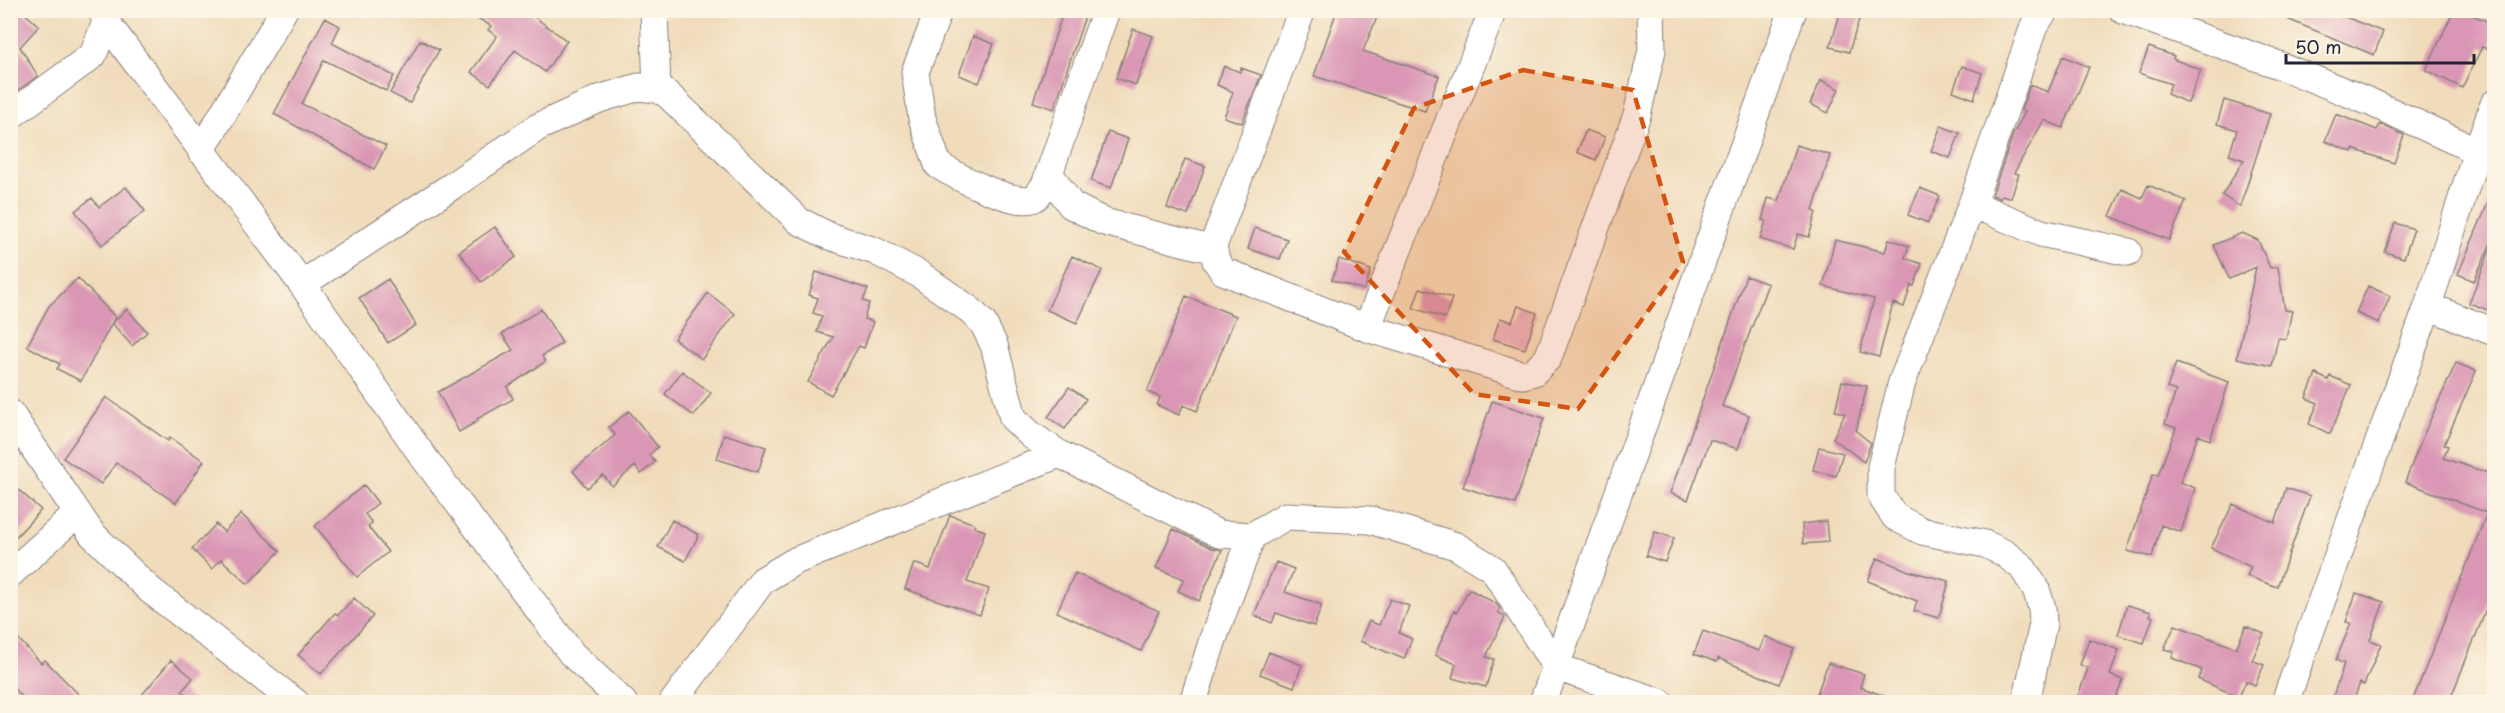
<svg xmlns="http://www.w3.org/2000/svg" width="2505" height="713" font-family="'Playpen Sans',sans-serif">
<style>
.building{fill:#da97b5}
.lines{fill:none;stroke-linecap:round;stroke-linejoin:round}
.minor-casing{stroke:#897f7b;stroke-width:29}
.minor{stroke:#fff;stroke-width:27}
.marked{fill:#d45411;fill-opacity:0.2;stroke:#d45411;stroke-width:4.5;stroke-dasharray:12 8;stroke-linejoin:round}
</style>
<rect width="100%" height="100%" fill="#fcf5e5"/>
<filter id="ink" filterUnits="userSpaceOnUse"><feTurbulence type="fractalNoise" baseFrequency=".0167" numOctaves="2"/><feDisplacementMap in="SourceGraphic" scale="12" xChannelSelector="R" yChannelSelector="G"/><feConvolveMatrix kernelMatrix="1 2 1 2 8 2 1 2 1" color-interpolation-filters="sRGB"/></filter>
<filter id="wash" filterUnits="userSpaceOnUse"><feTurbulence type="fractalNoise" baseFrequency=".008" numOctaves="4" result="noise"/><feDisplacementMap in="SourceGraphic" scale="24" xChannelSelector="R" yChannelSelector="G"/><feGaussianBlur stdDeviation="1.35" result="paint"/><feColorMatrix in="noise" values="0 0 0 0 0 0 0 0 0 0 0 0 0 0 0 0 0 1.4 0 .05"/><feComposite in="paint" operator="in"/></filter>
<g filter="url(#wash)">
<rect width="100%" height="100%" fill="#f0dcbb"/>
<g id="blocks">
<path class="building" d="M464,10H525L567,41L545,72L515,50L490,85L471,72L497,36L488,30L491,26Z
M1064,10H1087L1054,109L1033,102Z
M1337,10H1380L1363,51L1439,76L1425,111L1314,76Z
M1841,10H1862L1849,52L1830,47Z
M2328,10L2383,32L2374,55L2268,11Z
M2454,10H2460L2494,24V33L2489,49L2482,47L2462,88L2426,70Z
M22,11L39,26L20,47L38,76L10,96V25Z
M325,18L340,26L332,43L394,76L386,91L324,60L302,104L386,146L374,169L274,114Z
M1133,29L1153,36L1136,85L1116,78Z
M973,36L994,44L979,83L959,75Z
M420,40L439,50L410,103L390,93Z
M2149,47L2174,56L2173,59L2201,70L2188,103L2167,94L2171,84L2139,73Z
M2063,56L2089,67L2063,128L2044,120L2014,173L2019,174L2011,198L2002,195L2000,199L1992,195L2013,134L2025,112L2021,110L2030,85L2048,92Z
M1224,66L1240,72L1241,68L1261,75L1242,123L1224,117L1233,92L1217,85Z
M1962,66L1982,73L1974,99L1953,91Z
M1821,80L1839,89L1828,113L1810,104Z
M2224,100L2270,114L2240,207L2222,195L2244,160L2229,155L2237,130L2217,124Z
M2336,114L2377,130L2380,124L2404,135L2394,163L2353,149L2352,152L2325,141Z
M1941,126L1960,133L1950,158L1931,151Z
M1586,130L1605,137L1596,160L1577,152Z
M1108,132L1128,139L1111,188L1091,181Z
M1796,145L1830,155L1813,211L1816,212L1809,237L1798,234L1793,249L1760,239L1766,221L1762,220L1768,198L1779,201Z
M1185,159L1205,166L1188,215L1167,208Z
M2148,185L2186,201L2169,240L2110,216L2122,189L2142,198Z
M126,187L145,211L102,245L75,211L92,198L99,207Z
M1920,188L1940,196L1928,223L1908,215Z
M2494,189V236L2474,281L2458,274Z
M2395,223L2414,229L2404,258L2385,252Z
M495,227L516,257L481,282L459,252Z
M1255,228L1287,239L1280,259L1248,249Z
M2242,233L2258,240L2270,268L2278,267L2285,310L2292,311L2286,339L2278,338L2272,366L2237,358L2256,267L2229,279L2214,245Z
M1889,239L1909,246L1905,258L1922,264L1914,286L1911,285L1904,307L1893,303L1879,357L1860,352L1874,299L1823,286L1835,240L1885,252Z
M2493,242L2494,296L2488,310L2469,303Z
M1072,256L1102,270L1077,323L1047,310Z
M1339,259L1371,270L1364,290L1332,280Z
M816,272L868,289L863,301L869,303L864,319L873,322L864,348L859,346L831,395L808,382L833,337L817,332L822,316L813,313L818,298L809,295Z
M1746,276L1768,284L1722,406L1749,415L1738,449L1710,440L1688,500L1670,493Z
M78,278L115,317L112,323L127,309L147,332L132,346L112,323L81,381L57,369L60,364L27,346L49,306Z
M388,279L416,325L388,343L359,298Z
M2368,286L2390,296L2379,323L2356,313Z
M1420,288L1452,298L1445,318L1413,308Z
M708,293L735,314L702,359L674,339Z
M1186,296L1236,316L1197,411L1183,405L1179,415L1157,405L1160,397L1147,392Z
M1518,306L1537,313L1525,349L1493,339L1500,318L1512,322Z
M541,309L562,343L542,356L545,362L507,387L513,399L477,419L478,421L459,432L438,392L513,350L502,334Z
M2176,363L2229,382L2210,440L2198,435L2180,482L2195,488L2181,532L2161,525L2152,557L2127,551L2153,474L2158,475L2176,428L2165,424L2176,391L2167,388Z
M2456,363L2476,371L2444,445L2448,446L2443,458L2494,475V590L2449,702H2412L2487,513L2405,482L2423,436Z
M682,371L711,393L694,416L665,394Z
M2316,374L2328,380L2330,376L2351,385L2330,434L2309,424L2318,403L2306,398Z
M1842,381L1867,386L1856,431L1871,443L1864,462L1833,438L1845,413L1835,411Z
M1069,387L1086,399L1065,429L1048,417Z
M106,397L168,441L170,438L204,461L176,503L116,463L101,484L63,458Z
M1492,401L1544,418L1515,504L1463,487Z
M629,411L658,447L649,455L655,462L641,474L635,466L612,486L603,475L587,488L573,471L615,435L609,427Z
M724,434L766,447L758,472L717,459Z
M1819,447L1843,453L1836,476L1813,470Z
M10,482L41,510L10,543Z
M364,485L378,503L365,514L372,523L368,527L388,552L357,577L315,526Z
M2286,488L2310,496L2277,587L2247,576L2251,567L2211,548L2233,504L2275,523Z
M241,514L280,551L248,584L221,559L212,569L192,549L216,524L224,532Z
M950,515L975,524L974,527L985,531L967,582L989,589L980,615L905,589L914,563L930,569Z
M672,520L699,535L685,561L658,547Z
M1826,521L1828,542L1803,544L1802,524Z
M1173,529L1212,548L1222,550L1199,601L1178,591L1184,579L1156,568Z
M1655,532L1674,538L1665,562L1646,556Z
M1877,558L1909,571L1949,581L1939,618L1914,611L1917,601L1868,581Z
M1276,562L1294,569L1285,592L1322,605L1314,626L1276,613L1272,623L1254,615Z
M1075,573L1159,611L1141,651L1057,612Z
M1469,589L1497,604L1500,609L1498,612L1505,617L1486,657L1494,659L1486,687L1452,678L1456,664L1435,655L1454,611L1457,612Z
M2356,593L2384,602L2370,640L2381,644L2364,685L2360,683L2353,702H2331L2344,664L2336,660L2351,623L2346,622Z
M354,598L373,616L321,674L298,655L335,613L338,615Z
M1390,599L1409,606L1399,633L1412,639L1404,659L1360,641L1369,621L1379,625Z
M2127,605L2151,612L2150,616L2153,617L2144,643L2118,635Z
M2175,625L2236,648L2246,626L2264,634L2252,660L2264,665L2255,685L2246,681L2239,697L2198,679L2202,670L2172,658L2174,652L2164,649Z
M10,630L41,663L45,660L86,702H27L10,685Z
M1703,631L1759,651L1765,636L1794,649L1779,684L1718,658L1717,662L1694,654Z
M2089,639L2119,650L2110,675L2123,680L2114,702H2076L2088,668L2080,665Z
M1269,652L1302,665L1294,687L1260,674Z
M171,660L193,678L182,691L195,702H136Z
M1828,663L1864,674L1860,687L1896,700V702H1814Z"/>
</g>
</g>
<g filter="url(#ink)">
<use href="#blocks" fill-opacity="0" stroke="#897f7b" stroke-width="1.5"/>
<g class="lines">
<g class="minor-casing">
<path id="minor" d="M654,10L657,89
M939,10L915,72L922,118L938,165C954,175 1020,210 1036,197C1039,194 1042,188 1045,185L1106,10
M1302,10L1213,246L1216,261L1223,271L1367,328L1523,375L1534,372L1548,358L1637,115L1652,50L1651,10
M2123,10L2276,64L2370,102L2477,151
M106,22L302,284L422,455L572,654L623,702
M10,116L93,55L106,22L102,10
M201,151L284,10
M1049,173L1071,205L1104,222L1214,250
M1972,204L2041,233L2128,252
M302,284L452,186L538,127L599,99L639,87L657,89L667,94L799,221L829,236L875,251L919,274L970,310L983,323L994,345L1013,418L1031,435L1059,454L1219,534L1252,536
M2428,306L2494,332
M1367,328L1493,10
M10,413L92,534L150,590L295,702
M10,574L78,513
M673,702L763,580L795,561L1059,454
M1193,702L1214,636L1252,536L1286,516L1370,520L1456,546L1493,569L1556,667L1660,702
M1543,702L1793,10
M2026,702L2043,624L2042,608L2036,589L2022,567L2004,553L1985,544L1922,531L1895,517L1881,496V467L1902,382L1972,204L2034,26L2045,10
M2285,702L2428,306L2477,151L2494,104"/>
</g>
<use href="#minor" class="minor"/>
</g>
</g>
<path class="marked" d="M1523,70L1633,90L1683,262L1578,409L1474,394L1344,252L1414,108Z"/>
<rect width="2505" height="713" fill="none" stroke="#fcf5e5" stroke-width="36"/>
<path d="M2286 54v9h188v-9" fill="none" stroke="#22223b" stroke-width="3"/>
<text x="2295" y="54" font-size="18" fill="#22223b" stroke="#fcf5e5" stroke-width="4.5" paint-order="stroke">50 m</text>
</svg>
